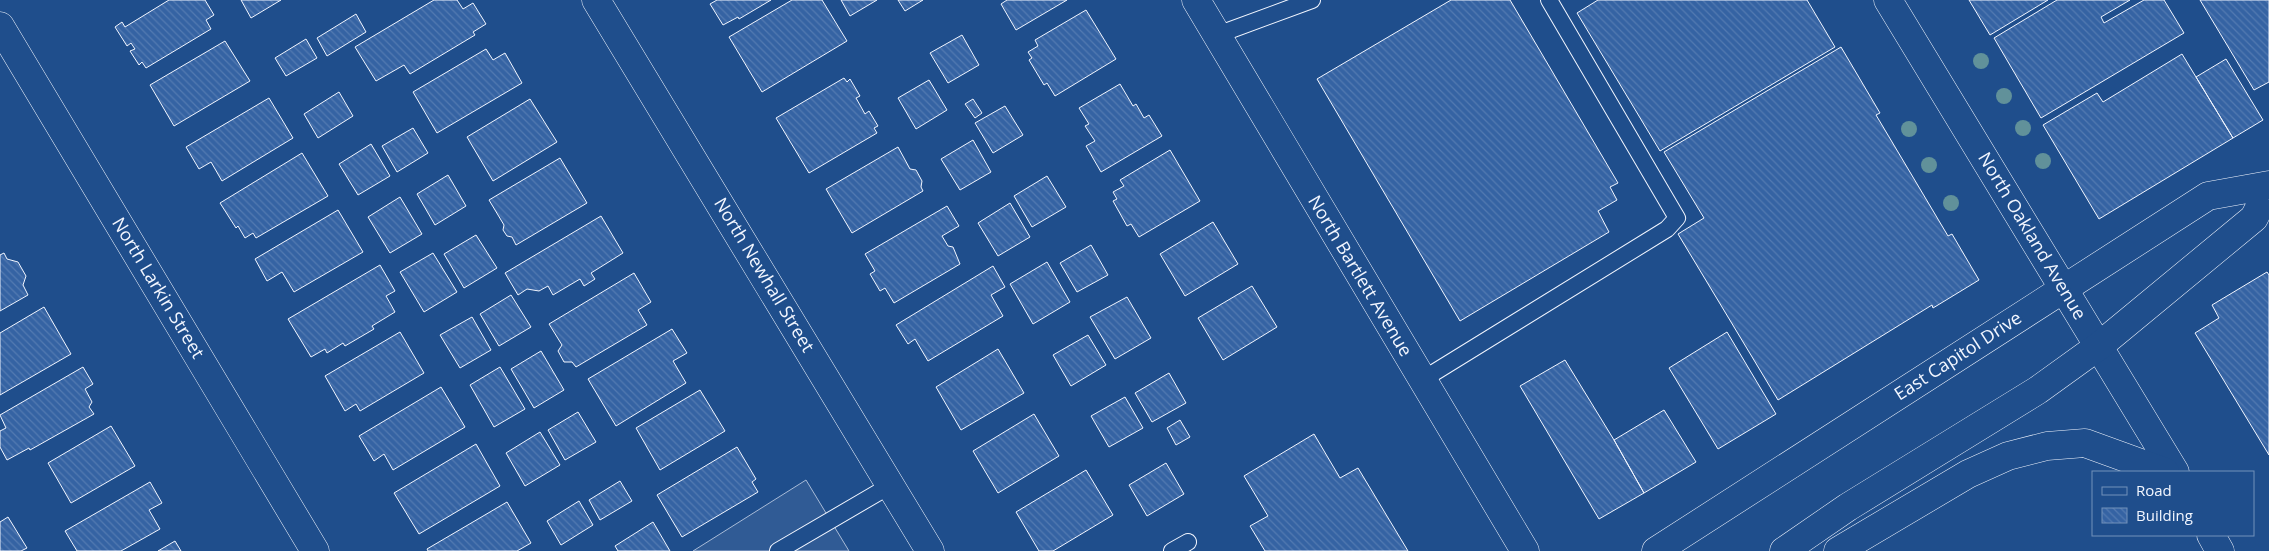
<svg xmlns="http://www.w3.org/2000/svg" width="2269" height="551" font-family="'Open Sans',sans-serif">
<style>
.parking{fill:#305b95;stroke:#a8bbd7}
.building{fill:url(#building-back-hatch);stroke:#f2f6ff}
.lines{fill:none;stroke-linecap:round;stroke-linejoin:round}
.lane-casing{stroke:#f2f6ff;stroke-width:18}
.street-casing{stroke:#f2f6ff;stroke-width:29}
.secondary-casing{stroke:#f2f6ff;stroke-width:29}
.primary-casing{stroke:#f2f6ff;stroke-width:29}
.lane{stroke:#1f4e8c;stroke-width:16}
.street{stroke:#1f4e8c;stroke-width:28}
.secondary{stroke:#1f4e8c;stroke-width:28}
.primary{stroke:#1f4e8c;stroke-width:28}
.tree{fill:#61919a}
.labels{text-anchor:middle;stroke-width:4;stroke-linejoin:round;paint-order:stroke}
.street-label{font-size:18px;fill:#f2f6ff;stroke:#1f4e8c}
</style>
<defs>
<pattern id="building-back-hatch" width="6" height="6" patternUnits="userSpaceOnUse" patternTransform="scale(1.25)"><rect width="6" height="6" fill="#3563a3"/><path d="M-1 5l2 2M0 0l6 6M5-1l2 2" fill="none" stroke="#537ab1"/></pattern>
</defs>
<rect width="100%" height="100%" fill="#1f4e8c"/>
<path class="parking" d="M806,480L849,551H693Z"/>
<path class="building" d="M169,0H205L214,15L206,20L211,29L146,68L142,62L139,65L130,51L135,49L131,43L127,46L115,27L122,22L125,27Z
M241,0H281L251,18Z
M434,0H457L463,9L473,3L486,24L473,32L475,35L410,74L404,65L376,81L355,47Z
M717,0H771L739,19L738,17L723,25L710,4Z
M792,0H822L847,41L762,92L729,37Z
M841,0H877L850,16Z
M898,0H923L905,11Z
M1007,0H1067L1016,30L1001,4Z
M1451,0H1510L1618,183L1610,187L1617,200L1598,211L1609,232L1460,321L1317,79Z
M1598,0H1807L1835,47L1660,151L1577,13Z
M1969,0H2048L1990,35Z
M2057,0H2130L2101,17L2104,23L2144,0H2164L2184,33L2041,118L1994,38Z
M2200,0H2269V82L2254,90Z
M1086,10L1116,59L1055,96L1047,83L1044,85L1029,60L1032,58L1028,52L1038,46L1035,40Z
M356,14L366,32L327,56L317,38Z
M962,35L979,65L948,83L930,53Z
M306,39L317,58L286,76L275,58Z
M225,41L250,81L174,126L150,85Z
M1841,47L1880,113L1876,115L1948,236L1952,234L1979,280L1933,308L1932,305L1778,400L1678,234L1704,218L1664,152Z
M486,49L493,60L505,53L522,83L437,133L413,92Z
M2182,54L2233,138L2099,219L2043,125L2097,93L2103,102Z
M2226,59L2263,120L2233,138L2196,77Z
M844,78L847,82L850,79L860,96L856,98L865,114L869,111L878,126L874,128L877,133L809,173L776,118Z
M929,80L947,110L916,129L898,98Z
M1120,84L1133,106L1136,104L1144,118L1149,115L1162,136L1101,172L1086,146L1095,141L1085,126L1089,124L1079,108Z
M339,92L353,116L318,138L304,114Z
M269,98L293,138L222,181L211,162L199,169L186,147Z
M530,99L557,142L493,181L467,137Z
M973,99L982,113L975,118L965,104Z
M1005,106L1023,135L993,153L975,123Z
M413,128L428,153L397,172L382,146Z
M973,140L991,172L960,190L941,159Z
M371,144L390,176L358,195L339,164Z
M898,147L910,169L916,170L922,181L921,187L923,191L852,233L826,189Z
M1170,150L1200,201L1139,237L1131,224L1127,226L1113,201L1117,199L1113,192L1124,186L1120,180Z
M302,153L328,196L256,238L253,233L245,238L238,226L236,228L220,203Z
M560,158L587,203L516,245L512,237L507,236L503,230L504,225L489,200Z
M448,175L466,206L435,225L417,194Z
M1047,176L1066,207L1032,227L1014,196Z
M400,197L422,234L390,253L368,217Z
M1010,203L1030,237L998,256L978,223Z
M947,206L959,226L942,236L948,246L953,247L960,264L894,303L885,288L880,291L870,274L875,271L865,254Z
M338,210L363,252L294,292L282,272L267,281L255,259Z
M601,216L623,253L591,273L595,279L584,286L580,279L553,295L548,286L539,291L527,289L518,295L505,273Z
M1213,222L1238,264L1185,296L1160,254Z
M476,235L497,268L464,288L444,254Z
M1091,245L1108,275L1077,292L1060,263Z
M4,253L7,259L18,262L26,276L23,285L28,295L0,311V255Z
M433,253L457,292L424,312L400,272Z
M1047,262L1070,302L1033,324L1010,284Z
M380,265L395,291L386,296L395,312L372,326L374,329L345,346L343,343L327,353L325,349L311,357L288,319Z
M993,266L1005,287L991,295L1003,316L928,361L915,339L908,344L896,325Z
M2267,272L2269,275V455L2195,333L2219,318L2212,305Z
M634,273L651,302L638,310L647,325L576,367L572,362H564L558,351L562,345L549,324Z
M1252,286L1277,327L1223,360L1198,318Z
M511,295L531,327L499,346L480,314Z
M1127,297L1151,338L1115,359L1090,317Z
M44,307L71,354L0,395V333Z
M472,317L491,350L460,368L440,335Z
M672,329L687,353L673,361L686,383L616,426L588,379Z
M400,332L424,373L360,411L356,404L345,411L325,376Z
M1727,332L1776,414L1718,449L1669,368Z
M1088,335L1106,365L1071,386L1053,355Z
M998,349L1024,393L961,430L936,387Z
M541,351L564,390L534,408L511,369Z
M1565,360L1614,440L1644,493L1599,519L1520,386Z
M83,367L93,384L85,389L92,402L89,407L94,414L30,450L29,448L7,460L0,447V431L6,428L0,415Z
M500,367L525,409L494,427L470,385Z
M1169,373L1186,403L1152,422L1135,393Z
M441,387L465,427L393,470L384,454L374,461L359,436Z
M700,390L725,431L660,470L636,428Z
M1125,397L1143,428L1109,447L1091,416Z
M1664,410L1696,462L1644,493L1614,440Z
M578,412L596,442L565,460L548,430Z
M1034,414L1059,456L998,493L973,451Z
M1180,420L1190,437L1176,445L1167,428Z
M111,426L135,466L71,503L48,463Z
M540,432L560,465L525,486L506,453Z
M1314,434L1340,478L1358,468L1408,551H1265L1250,526L1268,516L1244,476Z
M476,444L500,486L419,534L394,493Z
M737,447L756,479L752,482L758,492L682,537L657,495Z
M1166,463L1184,494L1147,516L1129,485Z
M1086,470L1113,515L1053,551H1039L1016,512Z
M620,481L632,501L600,520L589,500Z
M150,482L162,503L149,510L160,529L121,551H77L65,531Z
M579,501L593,525L561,545L547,521Z
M507,502L531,543L517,551H428L427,549Z
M8,517L27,548L21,551H0V522Z
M653,522L670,551H618L615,546Z
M175,541L181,551H158Z"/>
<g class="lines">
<g class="lane-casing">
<path id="lane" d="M1217,35L1312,0
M1422,380L1667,229L1677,218L1549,0
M778,551L891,485
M1172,551L1188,542"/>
</g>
<g class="street-casing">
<path id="street" d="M596,0L930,551
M1196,0L1525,551
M0,26L315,551"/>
</g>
<g class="secondary-casing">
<path id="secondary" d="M1888,0L2175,472
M2211,535L2220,551"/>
</g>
<g class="primary-casing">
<path id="primary" d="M1656,551L2208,196L2269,185
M1784,551L1848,507L2038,390L2099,346L2254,218L2269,189
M1838,551L1968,474L2008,456L2047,446L2085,443L2165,472"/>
</g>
<use href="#lane" class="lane"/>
<use href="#street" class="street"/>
<use href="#secondary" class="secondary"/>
<use href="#primary" class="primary"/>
</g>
<g class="tree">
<circle cx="1981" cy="61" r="8"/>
<circle cx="2004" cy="96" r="8"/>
<circle cx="2023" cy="128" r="8"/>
<circle cx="1909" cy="129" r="8"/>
<circle cx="2043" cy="161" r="8"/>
<circle cx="1929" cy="165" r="8"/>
<circle cx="1951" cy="203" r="8"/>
</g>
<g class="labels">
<g class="street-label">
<text transform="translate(2032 236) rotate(59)" y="6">North Oakland Avenue</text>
<text transform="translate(764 275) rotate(59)" y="6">North Newhall Street</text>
<text transform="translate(1360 276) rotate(59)" y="6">North Bartlett Avenue</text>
<text transform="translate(158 288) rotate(59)" y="6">North Larkin Street</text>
<text transform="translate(1958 356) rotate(-33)" y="6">East Capitol Drive</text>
</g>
</g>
<rect x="2092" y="471" width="162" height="65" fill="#1f4e8c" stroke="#7391ba"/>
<rect x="2102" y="487" width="25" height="8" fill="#1f4e8c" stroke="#7391ba"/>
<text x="2136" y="496" font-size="15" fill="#f2f6ff">Road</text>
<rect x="2102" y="508" width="25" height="15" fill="url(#building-back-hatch)" stroke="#7391ba"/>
<text x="2136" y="521" font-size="15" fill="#f2f6ff">Building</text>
</svg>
